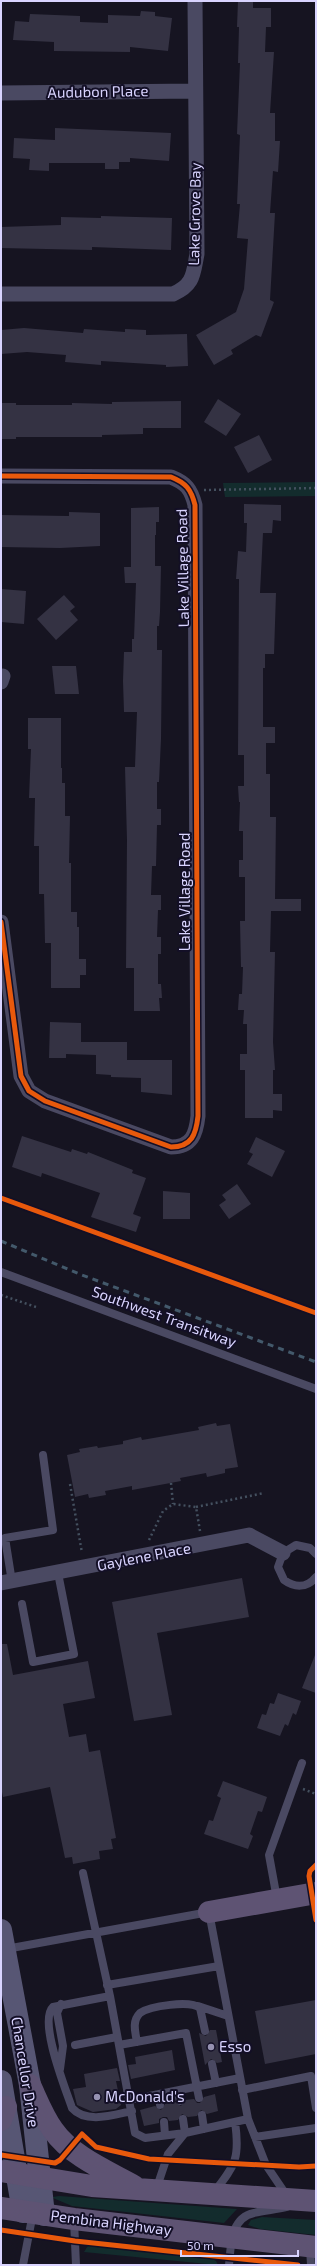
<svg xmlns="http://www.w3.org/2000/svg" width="317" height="2266" font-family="'Exo 2',sans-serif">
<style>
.green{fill:#132c2d}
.building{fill:#343243}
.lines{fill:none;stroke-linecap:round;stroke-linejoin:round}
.path{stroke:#44505f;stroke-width:2.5;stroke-dasharray:2 3;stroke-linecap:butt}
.lane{stroke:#4a4962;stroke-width:8}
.street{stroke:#4a4962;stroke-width:15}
.secondary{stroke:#575674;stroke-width:22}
.primary{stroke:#5e5373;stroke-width:22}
.rail{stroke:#43596b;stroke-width:3;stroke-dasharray:6 5;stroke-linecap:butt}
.cycleway-casing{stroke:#130f26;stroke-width:8}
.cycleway{stroke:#e8590c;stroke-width:5}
.poi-dot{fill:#9591b1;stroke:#130f26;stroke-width:1.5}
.labels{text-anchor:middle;stroke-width:4;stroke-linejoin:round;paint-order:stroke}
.street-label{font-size:15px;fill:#d9d4ff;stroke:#130f26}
.poi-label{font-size:15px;fill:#d9d4ff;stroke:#130f26;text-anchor:start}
</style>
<rect width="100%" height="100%" fill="#161421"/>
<path class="green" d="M316,482V496L225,497L223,483Z
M59,2196L237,2209L224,2223L72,2206L53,2198V2197Z
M262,2217L316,2220V2235L260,2229L248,2225L251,2220Z
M89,2244L209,2257L216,2261L218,2265L84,2252Z"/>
<path class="building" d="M238,1H253V8H271V27H266L265,52H274L270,113H275V141H280L278,172L273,171L270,213H275L270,300L274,302L261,337L256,335L231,350L233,354L214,365L196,335L236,312L244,289L248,239L237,238L240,204H237L240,135L237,134L240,63H238L239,27H237Z
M141,11L155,12V16L172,18L168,51L130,47V52L54,51V42L13,40L15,21L29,22L30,14L80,16V22L108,23V15L140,16Z
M55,128L171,133L169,161L130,158V162H119V169H105V163H49V171L29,170L30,159L13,158L14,138L55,140Z
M101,216L172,218L171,250L92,247V250L1,248V227L61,225V217L101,218Z
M24,328L83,333L84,329L125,332V329L146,330V335L187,334L188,366L166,367V365L101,361V365L65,362L66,355L27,352L1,354V330Z
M218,399L241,414L226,436L204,422Z
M181,401V428H143V434L102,435V437H16V439H1V403H16V405H72V403L112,404V402Z
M259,435L272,460L248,473L234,447Z
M244,504L281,505V521L273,520L272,533H263L260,593H276L274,654H265V668H263V727H275V743H266V774H270V817H276L275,899H301V911H271L270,952H275L273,1042L275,1070H273V1094H282V1111L273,1110V1118H245V1070H240V1054H247V1024H243L244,1010H238L239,994H242L243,967H241L240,921H245V877H239V860H243V831H239L240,802H239L238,786H244V755H238L239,579H236L238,551L246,552L247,523H244Z
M159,507V522H156V535H155V566H161L160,612L159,626H157V650H162L161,739L159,782H157V809H161V825H157L156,866H152L151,895H161V910H158L157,937H161V954H158V984H161L162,998H159L160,1011H134V968H126L127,840L125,767H135L137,712H124L123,681L124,652H132V639H134L136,583H125L124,567H131V508Z
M69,512L100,513V546L60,548L1,547V515L69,516Z
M1,589L26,591L24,624L1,622Z
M64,595L75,607L70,611L78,620L56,640L37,619Z
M52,666H76L79,694H55Z
M28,718H61V768H62V783H65V816H70L69,863H71V912H77V927H79V959H86V975H80V988H51V943H45L44,894H39V846H34L35,798H29L31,749H28Z
M50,1022L81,1023V1042H127V1060H172V1095L141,1092V1078L111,1077V1075L96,1074V1055L66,1054V1058H49Z
M22,1136L71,1152L72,1149L87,1154L88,1152L133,1170L132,1173L146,1178L133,1214L141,1217L136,1232L91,1217L100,1193L42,1173L41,1177L12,1167Z
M256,1137L285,1151L272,1177L247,1164L253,1154L249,1152Z
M237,1184L251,1204L229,1219L219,1205L226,1200L222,1195Z
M163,1191L190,1193V1219H163Z
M216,1423L217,1426L230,1424L238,1467L225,1469V1473L207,1477L206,1473L180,1478L181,1481L165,1484L132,1490V1486L105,1491L106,1495L89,1498L88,1494L75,1497L67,1455L80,1452L79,1449L97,1446L98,1448L123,1444V1441L141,1437L142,1440L199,1430L198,1427Z
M242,1578L249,1617L157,1633L172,1715L134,1721L112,1602Z
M1,1644H7L13,1675L88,1661L95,1698L63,1704L69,1737L86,1734L89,1752L100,1750L116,1838L111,1839L113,1849L99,1851L100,1859L73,1864L72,1857L65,1858L50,1787L3,1797L1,1787Z
M315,1655H316V1693L302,1688Z
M278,1693L301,1701L296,1715L293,1713L288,1726L285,1724L280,1736L257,1728L262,1714L266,1715L270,1703L274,1704Z
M223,1781L267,1797L262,1812L258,1811L250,1834L253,1836L248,1849L204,1834L209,1820L213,1821L221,1798L217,1796Z
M316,2000V2054L265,2064L255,2011Z
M210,2030H216L222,2062L217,2063L211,2059L205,2065L199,2033L206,2036Z
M172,2050L175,2070L131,2079L128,2065L136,2064L135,2057Z
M117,2068L120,2081H116L121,2105L116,2109L93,2112L77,2105L73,2089L86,2087L84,2074Z
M215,2094L218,2111L207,2114L201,2110L197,2116L188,2117L182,2114L178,2120L169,2121L167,2117H163L159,2119V2123L144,2126L140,2110L155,2106L161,2110L165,2104L175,2102L181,2106L185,2100L194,2099L197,2103H200L204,2097Z"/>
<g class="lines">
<path class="path" d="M204,490L316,488
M1,1295L36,1307
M171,1483L173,1504
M70,1484L82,1553
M196,1507L264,1493
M149,1540L163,1511L173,1504L196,1507L200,1531
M303,1789L316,1794"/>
<path class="lane" d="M1,1272L316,1389
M316,1554L310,1548L296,1545L283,1553L278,1567L284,1580C295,1588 307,1588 316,1577
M12,1582L5,1538L53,1530L43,1455
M22,1604L33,1662L74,1654L58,1573
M83,1873L110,1996L135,2133L145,2138L185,2133L183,2119
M277,1899L269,1855L302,1763
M6,1949L209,1912L248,2119L266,2165L287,2196
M107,1985L219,1966
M110,1996L53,2007C38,2021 66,2090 72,2108C86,2124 113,2115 132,2111
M198,2006L228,2016
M137,2042C135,2031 132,2021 140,2013C150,2006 190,2000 200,2008L205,2031
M75,2045L117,2037
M119,2045L186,2033L199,2098
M212,2064L216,2083
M60,2069L63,2046L57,2013L61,2004
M242,2090L311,2076L316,2108
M177,2091L180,2101
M159,2094L160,2105
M129,2100L240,2078
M202,2115L204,2129
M164,2122L165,2135
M255,2137L316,2128
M156,2190L168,2154L185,2133L248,2119
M214,2192C236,2165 240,2157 235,2122
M74,2220L76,2265
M310,2248L311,2265
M23,2265L33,2213
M229,2265C231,2246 230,2218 254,2213C265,2210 276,2210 287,2207"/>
<path class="street" d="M1,93L195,91
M1,294H173C194,285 193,274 197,254L195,1
M1,476L171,477C186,483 191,489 195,505L198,1116C196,1134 192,1147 171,1147L45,1101L29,1091L21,1076L1,922
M1,682L3,676
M1,1583L249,1535L283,1553"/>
<path class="secondary" d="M1,1930L30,2085L44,2215
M1,2081L23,2212"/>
<path class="primary" d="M209,1912L316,1893
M30,2085C37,2100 43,2116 53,2130C71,2156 107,2171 134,2186
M1,2120L6,2107
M1,2171L92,2186L316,2201
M1,2208L74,2219L316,2247"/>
<path class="rail" d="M1,1241L82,1275L316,1362"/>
<g class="cycleway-casing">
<path id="cycleway" d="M1,476L171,477C186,483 191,489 195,505L198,1116C196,1134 192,1147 171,1147L45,1101L29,1091L21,1076L1,922
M1,1198L316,1313
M316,1865L310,1871L309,1876L316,1920
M1,2155L55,2163L60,2160L82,2134L96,2147L149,2159L299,2167L316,2166
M1,2230L75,2241L298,2265"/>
</g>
<use href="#cycleway" class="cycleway"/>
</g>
<g class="poi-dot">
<circle cx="211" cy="2047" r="4"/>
<circle cx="97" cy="2097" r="4"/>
</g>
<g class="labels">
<g class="street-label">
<text transform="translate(98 92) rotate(-1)" y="5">Audubon Place</text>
<text transform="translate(195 214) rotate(-89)" y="5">Lake Grove Bay</text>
<text transform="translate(183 568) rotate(-91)" y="5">Lake Village Road</text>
<text transform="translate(185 892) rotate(-90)" y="5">Lake Village Road</text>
<text transform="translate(164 1317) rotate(20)" y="5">Southwest Transitway</text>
<text transform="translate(144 1557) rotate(-11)" y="5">Gaylene Place</text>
<text transform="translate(25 2072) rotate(81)" y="5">Chancellor Drive</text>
<text transform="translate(111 2223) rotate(7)" y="5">Pembina Highway</text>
</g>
<g class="poi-label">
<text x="219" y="2052">Esso</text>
<text x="105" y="2102">McDonald's</text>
</g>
</g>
<rect width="317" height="2266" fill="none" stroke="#d9d4ff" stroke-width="4"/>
<path d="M181 2250v6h117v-6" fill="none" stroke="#d9d4ff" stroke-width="2"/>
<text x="187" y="2250" font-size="12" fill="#d9d4ff" stroke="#130f26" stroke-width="3" paint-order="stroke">50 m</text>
</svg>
